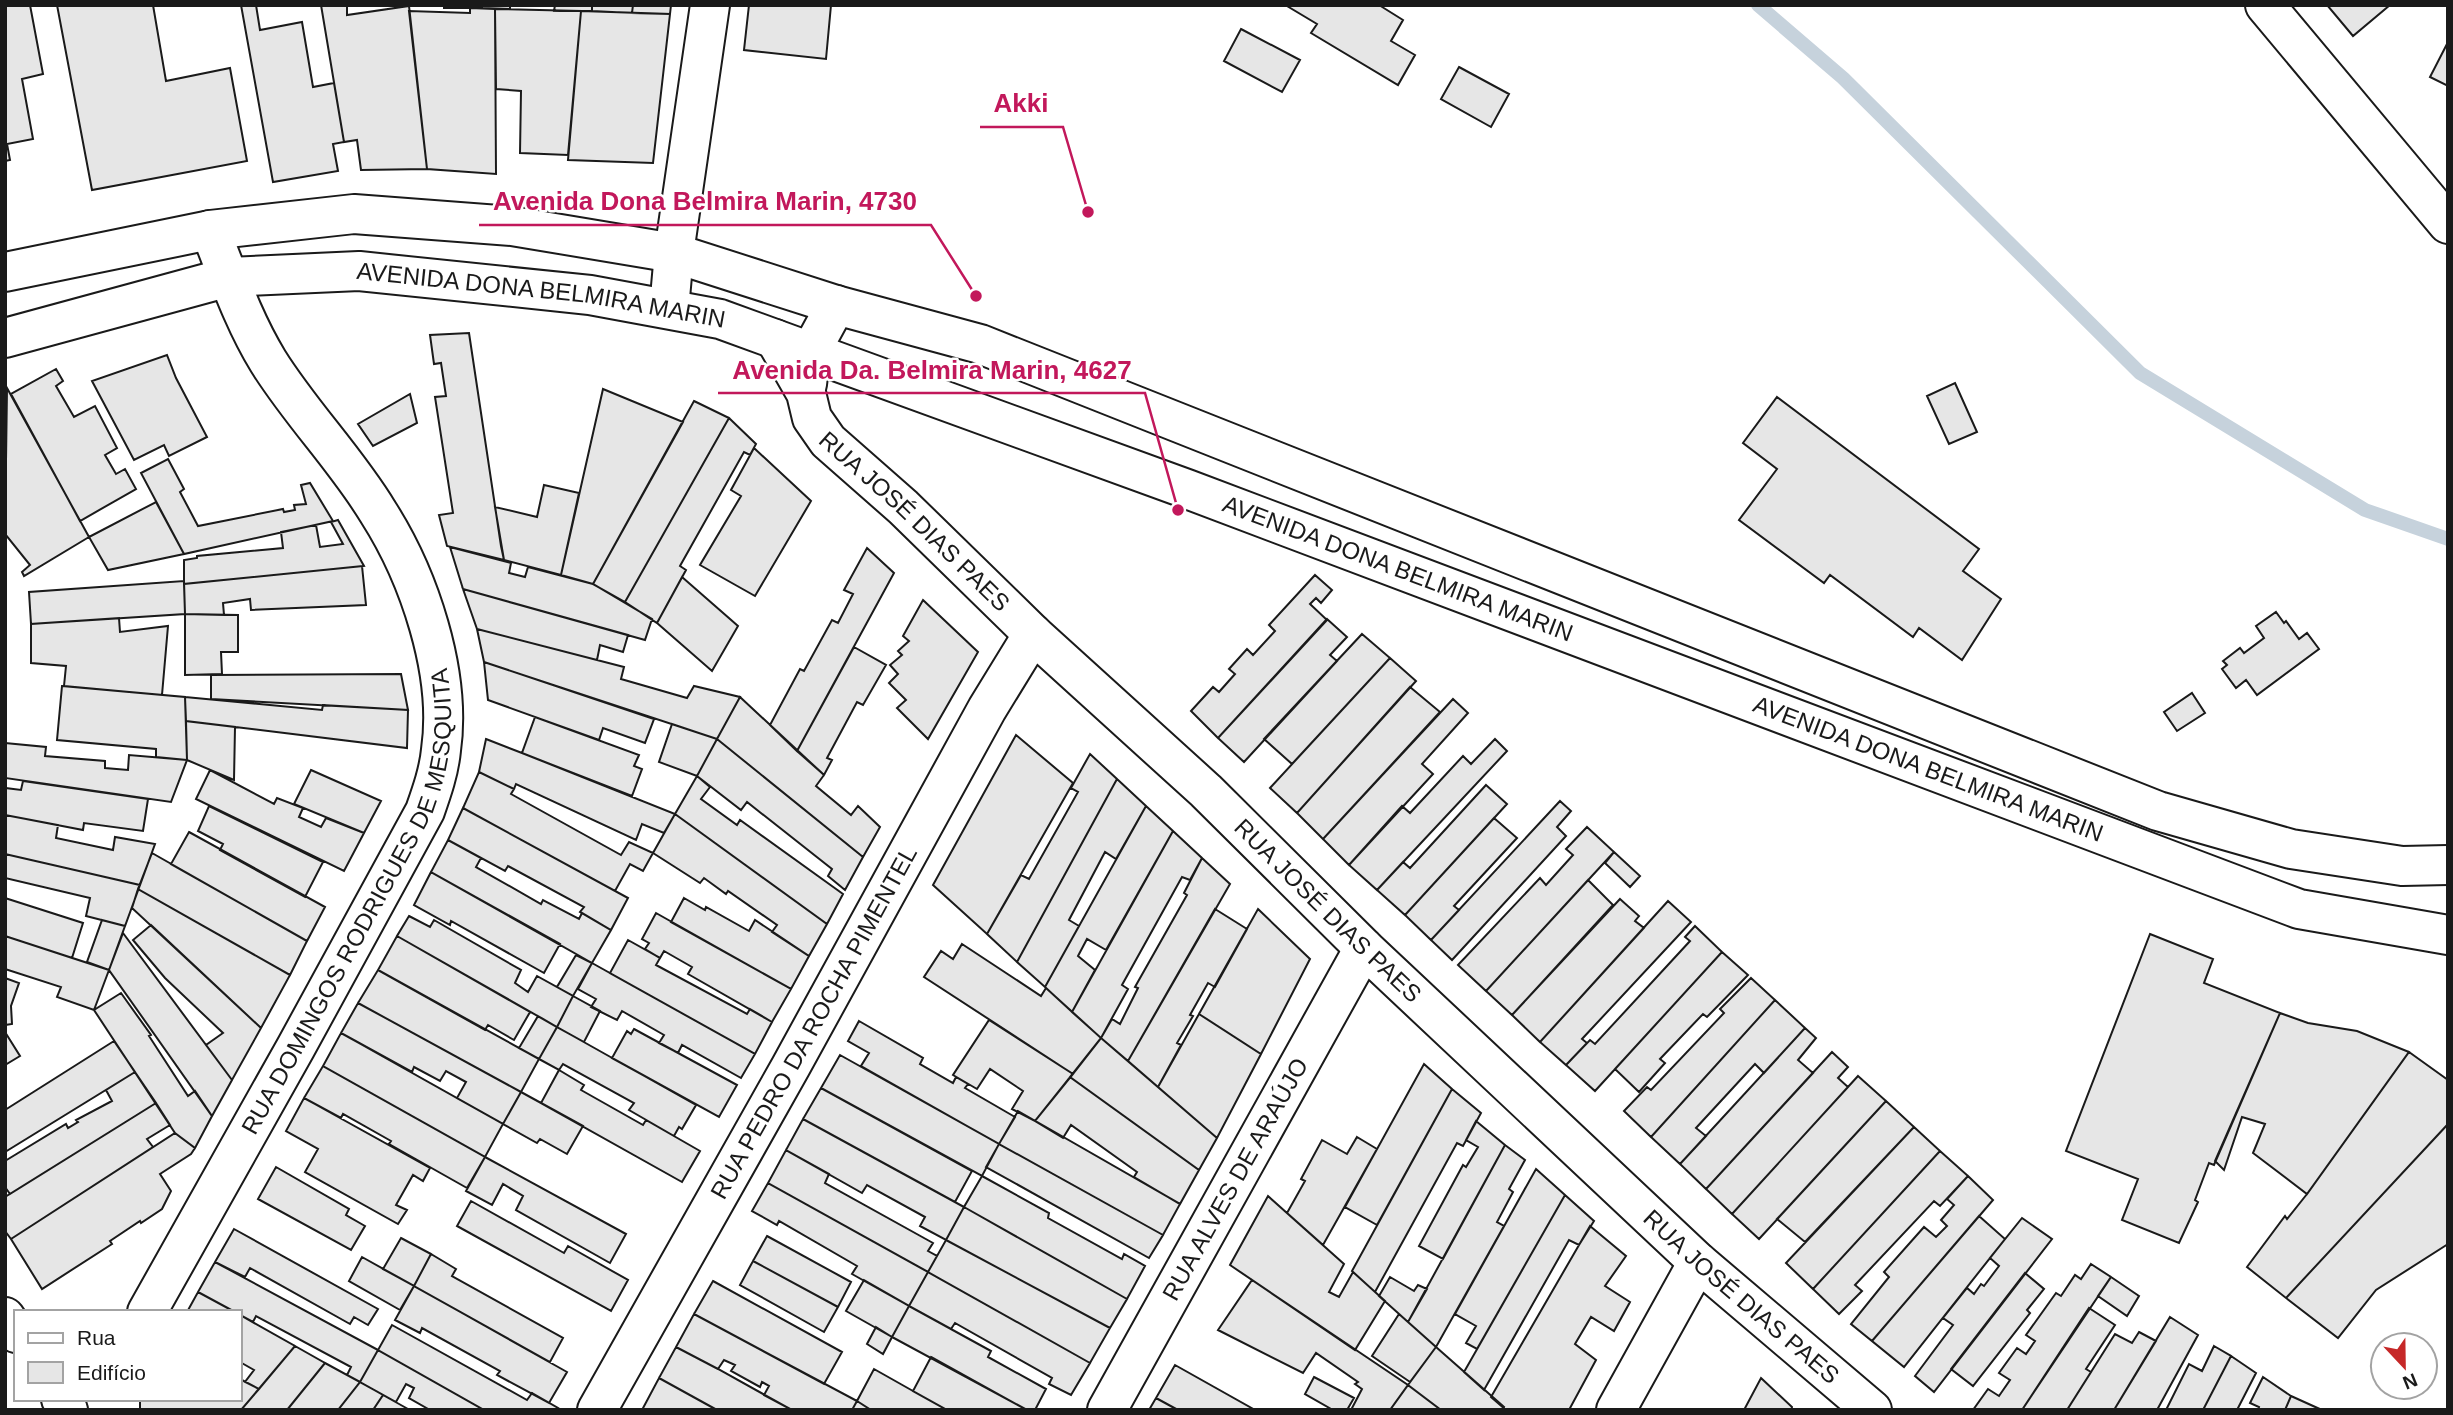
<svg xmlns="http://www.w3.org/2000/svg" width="2453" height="1415" font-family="Helvetica,sans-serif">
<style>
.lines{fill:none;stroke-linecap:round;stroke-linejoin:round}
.stream{stroke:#c6d2dc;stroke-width:14}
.building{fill:#e6e6e6;stroke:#1a1a1a;stroke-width:2}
.minor-casing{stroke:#1a1a1a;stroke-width:42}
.major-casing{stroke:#1a1a1a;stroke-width:42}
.minor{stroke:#fff;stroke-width:38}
.major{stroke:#fff;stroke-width:38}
.labels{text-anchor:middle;stroke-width:5;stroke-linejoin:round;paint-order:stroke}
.street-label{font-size:24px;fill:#1a1a1a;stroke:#fff}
.leader{fill:none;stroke:#c2185b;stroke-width:2.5}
.callout-dot{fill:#c2185b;stroke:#fff;stroke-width:2.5}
.callout-label{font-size:26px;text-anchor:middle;font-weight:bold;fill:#c2185b;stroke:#fff;stroke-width:5;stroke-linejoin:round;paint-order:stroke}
</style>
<rect width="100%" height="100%" fill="#fff"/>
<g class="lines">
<path class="stream" d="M1758,5L1843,78L2140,373L2365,510L2448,539"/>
</g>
<path class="building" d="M5,5H30L43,74L22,79L33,139L7,144L10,160L5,161Z
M57,5H153L166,81L230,68L247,161L92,190Z
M241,5H256L260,30L302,22L313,87L334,83L344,142L333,144L338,171L273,182Z
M321,5H347V15L409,6L427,169L361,170L357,140L344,142Z
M444,5H482V8H444Z
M482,5H510V9L482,8Z
M555,5H592V11H554Z
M592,5H633L632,13L592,11Z
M633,5H671L670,14L632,13Z
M749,5H831L826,59L744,50Z
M1379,5L1403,20L1391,41L1415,55L1398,85L1311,33L1317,24L1287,6Z
M2327,5H2390L2353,36Z
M470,8L495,9L496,174L427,169L409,11L470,13Z
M495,9L581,11L568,155L520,153L521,91L496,89Z
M581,11L670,14L653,163L568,160Z
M1241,29L1300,60L1282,92L1224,61Z
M2448,42V86L2430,77Z
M1459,67L1509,94L1491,127L1441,99Z
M469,333L501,546L504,560L447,546L439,515L453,513L435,397L446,396L441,363L434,364L430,335Z
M167,355L176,378L207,437L169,456L164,445L134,460L92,381Z
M56,369L63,381L56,386L74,417L95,406L117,448L105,455L116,474L125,469L136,489L80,521L11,394Z
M1955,383L1977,432L1949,444L1927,396Z
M7,388L89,537L24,576L22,572L30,565L5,534Z
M603,389L683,422L593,584L561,575Z
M410,394L417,423L373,446L358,424Z
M1777,397L1979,549L1963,571L2001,599L1962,660L1919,628L1913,637L1830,575L1824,583L1739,520L1777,469L1743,443Z
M694,401L729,418L625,602L593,584Z
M729,418L756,444L750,455L744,452L680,566L686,570L657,623L625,602Z
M754,448L811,501L755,596L700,565L741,496L731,490Z
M168,459L184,489L180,492L198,526L283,509L284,512L295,510L294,505L306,504L301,485L310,483L333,521L184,554L141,473Z
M544,485L579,493L561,575L504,560L495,507L537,517Z
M156,502L184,554L108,570L89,537Z
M338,520L364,566L184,584V560L197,558V556L283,548L281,532L316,525L320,547L343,544L331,522Z
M450,547L511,563L509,573L525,577L528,567L593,584L652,619L645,640L463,589Z
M867,548L894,573L797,751L770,725L800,669L804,671L832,620L838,623L853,594L844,590Z
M362,566L366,605L251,610L250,599L223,603L224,615L185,614L184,584Z
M1315,575L1332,590L1321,603L1316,598L1310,604L1327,620L1218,738L1191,711L1213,687L1219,692L1235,674L1229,669L1247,649L1253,655L1275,631L1269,625Z
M682,577L738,626L712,671L657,623Z
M184,581L185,614L31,624L29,592Z
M463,589L628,635L623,652L600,645L597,660L477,629Z
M923,600L978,652L928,739L897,708L906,700L889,683L898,674L890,665L902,655L898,651L909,641L903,636Z
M2276,612L2284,623L2286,621L2299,639L2307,633L2319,649L2257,695L2246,680L2236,688L2222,669L2227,665L2223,661L2240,648L2244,653L2264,638L2256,626Z
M185,614L238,615V652H221L222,674L185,675Z
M119,618L120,632L168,626L162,695L64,686L66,666L31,663V624Z
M1327,619L1347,637L1330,655L1337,661L1244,762L1218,738Z
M477,629L624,667L621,679L687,698L694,686L740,697L717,739L484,662Z
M1362,634L1390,658L1292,764L1264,739Z
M854,647L886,665L863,705L857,702L827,758L832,760L824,775L797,751Z
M1390,658L1416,681L1297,813L1270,788Z
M484,662L654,719L645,743L603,728L599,740L488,700Z
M401,674L408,710L211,699V675Z
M62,686L185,697L187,760L156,757V749L57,740Z
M1410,687L1440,712L1323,839L1297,813Z
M2192,693L2205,713L2177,731L2164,712Z
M185,697L322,710L323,705L408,710L407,748L186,721Z
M740,697L824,775L816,786L851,815L858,806L880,827L863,857L717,739Z
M1453,699L1468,713L1422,764L1433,774L1349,865L1323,839Z
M535,717L639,755L634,766L642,769L632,796L522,753Z
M186,721L235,727L234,780L187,760Z
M672,724L717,739L697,776L659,762Z
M1016,735L1073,783L987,934L933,885Z
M486,739L522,753L675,814L664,833L642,824L636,840L516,784L514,789L479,772Z
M717,739L863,857L845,890L828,876L832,869L747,802L741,810L697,776Z
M1495,739L1507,751L1377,890L1349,865L1402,806L1410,813L1463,756L1471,764Z
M5,743L46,747L45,756L105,761V768L128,770L129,755L187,760L171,802L5,778Z
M1090,754L1117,779L1017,962L987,934L1021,875L1029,879L1078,792L1071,788Z
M210,770L274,804L277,798L303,808L299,817L321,827L326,818L364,833L344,871L196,799Z
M311,770L381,801L364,833L294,804Z
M479,772L514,789L511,794L621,855L629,842L653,853L643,871L630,864L615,891L463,808Z
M697,776L710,787L701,799L737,825L740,820L843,894L827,924L675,814Z
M1117,779L1146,806L1116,859L1105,852L1069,920L1079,926L1045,987L1017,962Z
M23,781L148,799L143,831L84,823L83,830L5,815V788L21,790Z
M1486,785L1507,804L1405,915L1377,890L1403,862L1410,868Z
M1560,801L1571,811L1557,827L1566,836L1452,960L1431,940Z
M209,806L323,862L305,897L220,850L223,844L198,831Z
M1146,806L1173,831L1106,950L1087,939L1078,956L1095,970L1072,1012L1045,987Z
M463,808L628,898L611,930L580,912L584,907L508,866L505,871L448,840Z
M675,814L827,924L809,956L772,932L777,925L728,891L726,894L704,878L700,883L653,853Z
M5,815L58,825L56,838L113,850L115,837L155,844L140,885L5,854Z
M1494,818L1517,838L1454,906L1459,910L1431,940L1405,915Z
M1587,827L1614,852L1486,991L1458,965L1540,878L1546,885L1573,855L1566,849Z
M1173,831L1202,858L1190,880L1182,877L1122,985L1128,989L1101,1038L1072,1012Z
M189,832L325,907L307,941L171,864Z
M448,840L481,858L476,867L541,904L543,900L579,919L582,913L611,930L592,963L431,872Z
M1614,852L1640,876L1630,887L1605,863Z
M152,853L307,941L290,975L138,889Z
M5,854L140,885L125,926L86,916L90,898L5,878Z
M1202,858L1230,884L1128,1061L1101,1038L1112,1019L1120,1024L1138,988L1135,987L1187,895L1184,893Z
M431,872L560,944L544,973L451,921L450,925L414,905Z
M1588,880L1613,905L1512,1015L1486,991Z
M138,889L290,975L261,1028L132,908Z
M5,898L83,923L72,958L5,936Z
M684,898L705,910L706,907L749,931L755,920L809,956L791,989L671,922Z
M1620,899L1639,916L1635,921L1644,928L1540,1042L1512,1015Z
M1668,901L1691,922L1582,1039L1587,1043L1566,1065L1540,1042Z
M1215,909L1247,929L1215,987L1208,983L1190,1015L1193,1016L1177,1043L1181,1045L1158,1087L1128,1061Z
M1258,909L1310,959L1261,1054L1199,1014Z
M656,913L791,989L772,1022L688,974L692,967L664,951L660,958L645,949L649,943L642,939Z
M409,916L430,927L434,920L521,970L515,983L528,992L537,976L573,996L557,1027L397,936Z
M102,920L125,926L109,970L87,962Z
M151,925L261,1028L232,1080L206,1045L223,1033L165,978L133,940Z
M1695,926L1722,952L1595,1091L1566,1065L1590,1040L1595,1044L1690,941L1685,937Z
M123,933L232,1080L212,1116L109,970Z
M2150,934L2213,959L2204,983L2280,1013L2214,1165L2209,1163L2195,1200L2198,1202L2179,1243L2122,1220L2138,1179L2066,1151Z
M5,936L109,970L94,1010L57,997L61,987L5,969Z
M397,936L530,1012L514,1040L488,1025L485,1030L378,970Z
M628,940L660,958L656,965L747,1014L750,1009L772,1022L755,1054L610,973Z
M962,944L1041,996L1046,988L1101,1038L1073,1074L924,977L941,951L953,959Z
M1722,952L1748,975L1707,1017L1703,1014L1660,1059L1665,1063L1639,1092L1615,1069Z
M576,955L592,963L573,996L557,987Z
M592,963L755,1054L741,1078L682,1045L678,1053L659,1043L664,1035L622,1011L617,1020L591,1007L596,999L578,989Z
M378,970L539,1059L521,1092L358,1003Z
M5,978L19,983L11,1006L12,1024L5,1025Z
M1751,978L1775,1000L1651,1137L1624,1111L1647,1087L1651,1090L1724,1013L1720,1009Z
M121,993L151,1035L149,1036L188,1096L195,1091L212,1116L195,1148L175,1133L94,1010Z
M573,996L600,1011L584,1042L557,1027Z
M1775,1000L1805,1028L1764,1073L1755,1064L1696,1128L1706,1136L1680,1164L1651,1137Z
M358,1003L521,1092L503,1124L457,1098L466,1082L446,1071L440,1081L414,1067L412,1072L341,1033Z
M2280,1013L2308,1023L2357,1031L2409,1052L2307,1194L2253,1153L2265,1124L2242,1117L2224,1170L2215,1161Z
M1199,1014L1261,1054L1217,1138L1158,1087Z
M538,1016L557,1027L539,1059L519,1048Z
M989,1020L1073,1074L1035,1121L1012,1109L1023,1091L990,1069L977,1089L953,1075Z
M859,1021L923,1058L920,1064L953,1083L956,1077L968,1084L965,1088L1015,1117L999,1144L861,1066L869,1053L848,1041Z
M557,1027L696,1105L682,1129L679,1127L674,1136L629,1110L634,1103L563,1064L559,1070L539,1059Z
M1805,1028L1816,1038L1798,1060L1813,1073L1706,1189L1680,1164Z
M634,1029L737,1085L719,1117L612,1058L627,1031L631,1034Z
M5,1032L20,1056L5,1065Z
M341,1033L503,1124L485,1157L323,1066Z
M1101,1038L1217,1138L1199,1170L1070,1077Z
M114,1041L135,1072L5,1152V1110Z
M1832,1052L1848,1067L1838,1078L1848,1087L1732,1214L1706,1189Z
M2409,1052L2448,1080V1124L2286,1298L2247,1267L2285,1216L2287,1219L2307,1194Z
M840,1055L999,1144L982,1176L821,1088Z
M1424,1064L1452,1089L1377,1225L1345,1207Z
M323,1066L485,1157L467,1188L389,1144L391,1141L343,1114L341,1118L304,1098Z
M559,1070L584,1085L581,1090L643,1125L646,1120L700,1151L682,1182L541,1103Z
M135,1072L156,1103L10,1194L5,1187V1161L66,1124L68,1128L78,1122L76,1120L112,1101L106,1090Z
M1858,1076L1886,1101L1759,1239L1732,1214Z
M1070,1077L1199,1170L1180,1204L1134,1177L1137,1172L1071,1125L1063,1138L1035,1121Z
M821,1088L972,1171L955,1202L803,1119Z
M1452,1089L1481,1113L1463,1146L1457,1143L1375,1292L1352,1271Z
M521,1092L583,1126L567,1154L540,1139L537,1143L503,1124Z
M304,1098L430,1168L423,1181L413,1175L396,1205L407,1210L398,1224L305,1172L318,1149L286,1131Z
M1886,1101L1914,1127L1805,1242L1777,1219Z
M156,1103L170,1125L147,1139L153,1147L11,1239L5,1231V1197Z
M1018,1111L1180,1204L1163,1235L999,1144Z
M803,1119L964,1207L946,1240L920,1226L925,1217L867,1185L862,1193L786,1150Z
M1476,1121L1505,1145L1443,1259L1419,1246L1463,1165L1466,1167L1478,1147L1466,1140Z
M2448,1124V1244L2376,1290L2338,1338L2286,1298Z
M1914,1127L1940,1151L1813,1289L1786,1263Z
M175,1133L195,1148L191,1154L160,1174L171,1191L162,1209L141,1223L140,1221L110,1241L112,1244L42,1289L11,1239Z
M1357,1137L1377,1149L1323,1245L1287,1213L1305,1181L1301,1179L1322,1140L1347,1154Z
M999,1144L1163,1235L1149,1258L986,1167Z
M1505,1145L1525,1160L1509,1189L1513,1192L1497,1222L1504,1226L1436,1347L1408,1322Z
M786,1150L829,1174L825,1183L933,1243L928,1251L937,1256L928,1272L768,1183Z
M1940,1151L1968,1176L1940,1206L1934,1201L1855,1285L1862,1291L1839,1314L1813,1289Z
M485,1157L626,1234L610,1263L516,1210L523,1196L503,1184L492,1205L466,1191Z
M276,1167L349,1209L346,1215L365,1226L351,1250L258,1199Z
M1536,1169L1565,1195L1477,1349L1466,1343L1476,1326L1455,1314Z
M982,1176L1049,1213L1048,1218L1122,1259L1124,1254L1145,1266L1127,1299L964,1207Z
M1968,1176L1993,1200L1872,1341L1851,1324L1889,1277L1884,1272L1924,1227L1936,1237L1947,1226L1941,1220L1954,1205L1947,1199Z
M768,1183L928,1272L909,1306L852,1274L857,1266L779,1221L777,1225L752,1211Z
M1565,1195L1594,1221L1579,1245L1569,1240L1484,1390L1464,1372Z
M1268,1196L1344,1264L1329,1292L1339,1297L1353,1272L1385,1301L1355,1350L1230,1265Z
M471,1201L564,1253L568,1246L628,1280L611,1311L457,1226Z
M964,1207L1127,1299L1110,1328L946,1240Z
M1979,1216L2005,1239L1904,1367L1872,1341Z
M2022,1218L2052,1239L1934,1392L1915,1376L1953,1325L1943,1318L1967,1288L1974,1294L1981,1284L1984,1286L1999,1266L1990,1258Z
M1590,1226L1626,1256L1605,1286L1630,1302L1614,1331L1591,1317L1575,1344L1596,1360L1569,1410H1506L1491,1397Z
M234,1229L378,1309L368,1325L354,1317L350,1324L250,1268L245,1277L215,1262Z
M767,1236L851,1282L838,1307L753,1261Z
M401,1238L431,1254L414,1286L383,1269Z
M946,1240L1110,1328L1090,1363L928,1272Z
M431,1254L456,1269L452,1276L563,1338L550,1362L414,1286Z
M362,1257L414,1286L400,1310L349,1281Z
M753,1261L838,1307L824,1332L740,1285Z
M215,1262L378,1350L360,1382L347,1375L351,1367L256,1316L253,1322L240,1315V1312H235L198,1292Z
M2091,1264L2111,1277L2022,1410H1973L1988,1389L1999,1396L2010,1380L1999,1373L2017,1348L2026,1354L2035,1341L2026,1335L2056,1293L2061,1296L2075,1275L2081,1279Z
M928,1272L1090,1363L1071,1395L1049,1384L1052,1378L955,1323L951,1329L909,1306Z
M2025,1273L2044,1289L2027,1310L2030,1313L1973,1386L1951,1369Z
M1390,1277L1414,1291L1418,1285L1427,1289L1408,1322L1379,1296Z
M2111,1277L2139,1296L2127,1316L2098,1296Z
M864,1280L909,1306L892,1337L846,1311Z
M1252,1280L1408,1385L1390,1410H1351L1362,1389L1355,1384L1358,1382L1316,1353L1303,1373L1218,1330Z
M713,1281L842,1352L824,1384L694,1314Z
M414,1286L567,1372L549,1403L497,1375L500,1371L422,1328L420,1333L395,1320Z
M198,1292L235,1312H187Z
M909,1306L991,1351L988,1357L1046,1389L1035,1410H1027L892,1337Z
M2089,1308L2115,1325L2086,1369L2091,1372L2067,1410H2022Z
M694,1314L857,1401L852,1410H792L764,1395L769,1386L762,1382L760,1387L731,1371L735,1365L724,1360L718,1369L676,1347Z
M1399,1314L1436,1347L1410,1382L1372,1356Z
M240,1315L295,1346L259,1389L245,1382L254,1370L240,1362Z
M2170,1317L2198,1335L2157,1410H2114Z
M392,1325L527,1400L532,1393L558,1408L556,1410H484L378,1350Z
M876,1327L892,1337L883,1354L867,1344Z
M2139,1332L2156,1341L2114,1410H2067L2115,1334L2132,1343Z
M295,1346L325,1363L287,1410H241Z
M2214,1346L2231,1356L2203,1410H2166L2189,1364L2202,1371Z
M676,1347L718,1369L792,1410H717L659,1378Z
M1436,1347L1504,1407L1502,1410H1441L1408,1385Z
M378,1350L484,1410H430L409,1398L414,1388L406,1384L396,1402L360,1382Z
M2231,1356L2256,1373L2237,1410H2203Z
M931,1357L1027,1410H947L913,1391Z
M325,1363L360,1382L338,1410H287Z
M1175,1365L1255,1410H1178L1156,1398Z
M874,1369L913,1391L947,1410H871L857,1401Z
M1314,1377L1354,1398L1347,1410H1333L1305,1394Z
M2263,1377L2291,1396L2285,1410H2258L2259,1407L2250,1403Z
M659,1378L717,1410H642Z
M1761,1378L1792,1407L1791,1410H1744Z
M240,1379L259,1389L241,1410H140V1399H240Z
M360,1382L383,1395L373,1410H338Z
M1408,1385L1441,1410H1390Z
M383,1395L408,1409L373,1410Z
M2291,1396L2322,1410H2285Z
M1156,1398L1178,1410H1149Z
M857,1401L871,1410H852Z"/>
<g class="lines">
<g class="minor-casing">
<g id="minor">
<path d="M2265,5L2448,224"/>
<path d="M669,309L674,253L710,5"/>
<path id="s1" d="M775,339L806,393L812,418L828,441L903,507L1033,634L1206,791L1364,948L1698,1262L1872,1410"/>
<path d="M807,384L811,351L836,305"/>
<path id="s2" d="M147,1312L296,1047L425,811C432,791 439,771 441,750C452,673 419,576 378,512C346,459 301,414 268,361C243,320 228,275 210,230"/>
<path d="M5,1317L16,1333"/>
<path d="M61,1399L68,1410"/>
<path id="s3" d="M597,1410L791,1066L987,709L1033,634"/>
<path id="s4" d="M1107,1410L1364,948"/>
<path d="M1616,1410L1698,1262"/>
</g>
</g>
<g class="major-casing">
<g id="major">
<path d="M5,272L210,230L354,214L512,226L674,253L836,305L980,344L2158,811L2291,849L2402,866L2448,865"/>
<path id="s5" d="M5,338L229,277L359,271L590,295L720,319L1187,489L2299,909L2448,935"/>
</g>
</g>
<use href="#minor" class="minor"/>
<use href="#major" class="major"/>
</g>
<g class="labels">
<g class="street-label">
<text dy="8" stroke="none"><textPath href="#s5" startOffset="546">AVENIDA DONA BELMIRA MARIN</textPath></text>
<text dy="8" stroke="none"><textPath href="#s1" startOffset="234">RUA JOSÉ DIAS PAES</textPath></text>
<text dy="8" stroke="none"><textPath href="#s5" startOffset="1449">AVENIDA DONA BELMIRA MARIN</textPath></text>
<text dy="8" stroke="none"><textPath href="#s5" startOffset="2016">AVENIDA DONA BELMIRA MARIN</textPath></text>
<text dy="8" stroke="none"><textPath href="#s2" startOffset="462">RUA DOMINGOS RODRIGUES DE MESQUITA</textPath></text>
<text dy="8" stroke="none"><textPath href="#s1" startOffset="802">RUA JOSÉ DIAS PAES</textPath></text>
<text dy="8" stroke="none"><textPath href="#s3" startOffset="444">RUA PEDRO DA ROCHA PIMENTEL</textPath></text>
<text dy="8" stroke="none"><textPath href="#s4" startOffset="264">RUA ALVES DE ARAÚJO</textPath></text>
<text dy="8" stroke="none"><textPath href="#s1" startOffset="1368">RUA JOSÉ DIAS PAES</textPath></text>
</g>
</g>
<path class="leader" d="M1088 212L1063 127H980M976 296L931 225H479M1178 510L1145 393H718"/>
<g class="callout-dot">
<circle cx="1088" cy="212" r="7"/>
<circle cx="976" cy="296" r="7"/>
<circle cx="1178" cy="510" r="7"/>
</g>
<g class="callout-label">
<text x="1021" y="112">Akki</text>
<text x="705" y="210">Avenida Dona Belmira Marin, 4730</text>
<text x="932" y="379">Avenida Da. Belmira Marin, 4627</text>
</g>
<rect width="2453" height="1415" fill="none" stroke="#1a1a1a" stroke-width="14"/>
<rect x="14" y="1310" width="228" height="91" fill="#ffffff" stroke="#a3a3a3" stroke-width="2"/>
<rect x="28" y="1333" width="35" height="10" fill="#ffffff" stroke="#a3a3a3" stroke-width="2"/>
<text x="77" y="1345" font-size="21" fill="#1a1a1a">Rua</text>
<rect x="28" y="1362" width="35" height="21" fill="#e6e6e6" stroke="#a3a3a3" stroke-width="2"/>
<text x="77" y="1380" font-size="21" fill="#1a1a1a">Edifício</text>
<g transform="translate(2404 1366) rotate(158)"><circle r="33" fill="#ffffff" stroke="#a3a3a3" stroke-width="2"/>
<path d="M0-5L12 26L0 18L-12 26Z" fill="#c62828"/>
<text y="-10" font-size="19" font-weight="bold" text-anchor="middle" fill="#1a1a1a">N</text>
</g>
</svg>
